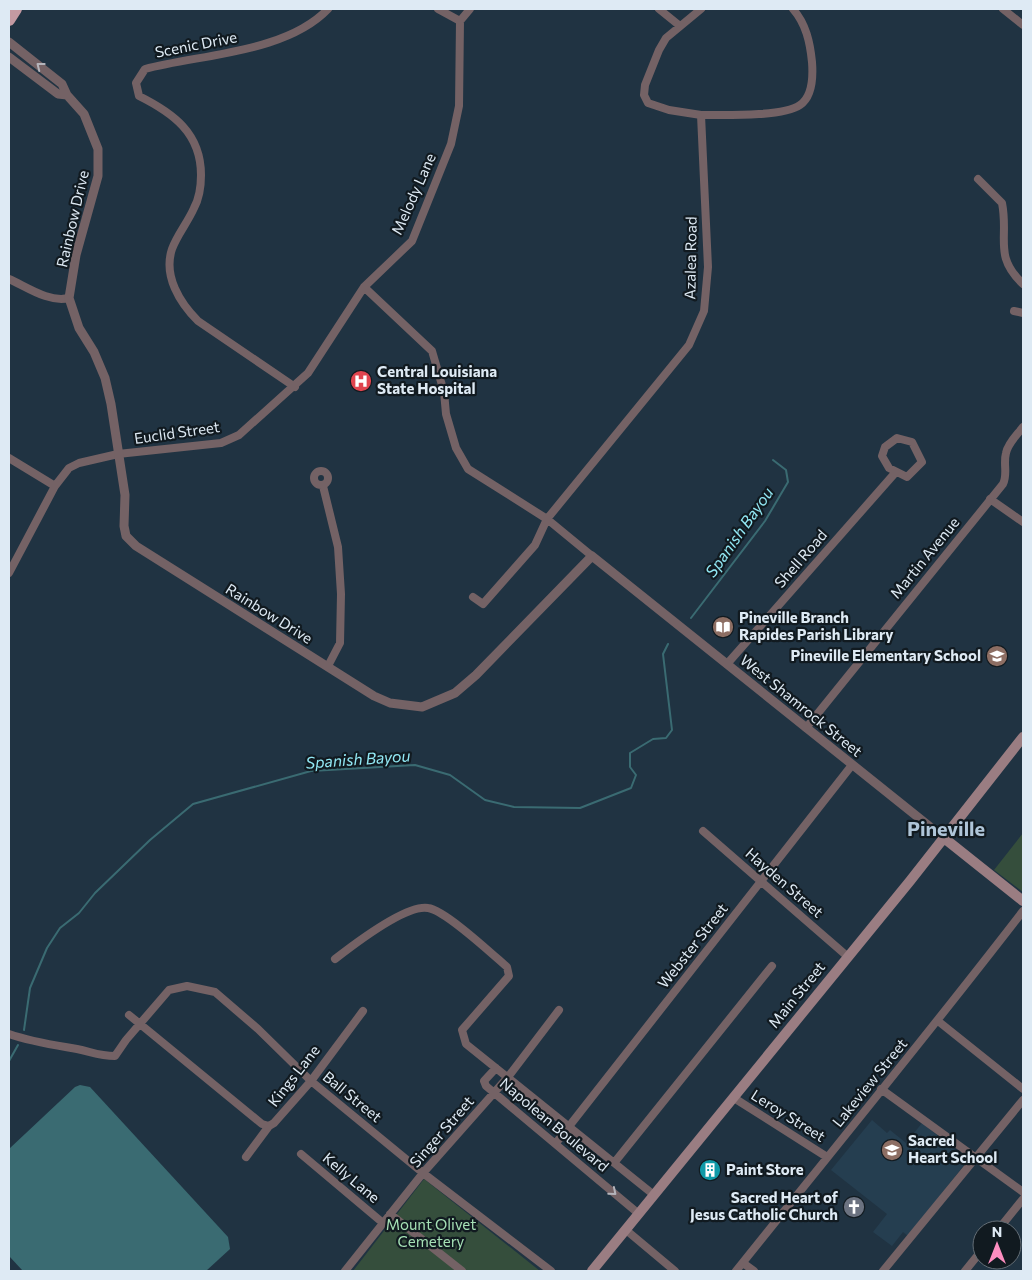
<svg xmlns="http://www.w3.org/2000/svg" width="1032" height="1280" font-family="Commissioner,sans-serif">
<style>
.built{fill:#253e50}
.green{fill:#354e3c}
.water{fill:#3a6b72}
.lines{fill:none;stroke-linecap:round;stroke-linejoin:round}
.stream{stroke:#3a6b72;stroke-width:2}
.minor{stroke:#746265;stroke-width:8}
.tertiary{stroke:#746265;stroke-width:9}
.secondary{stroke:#9a7d82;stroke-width:10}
.trunk{stroke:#c49aa2;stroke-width:12}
.oneway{stroke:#b4b4bb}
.labels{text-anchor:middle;stroke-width:4.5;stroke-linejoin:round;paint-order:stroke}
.street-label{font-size:15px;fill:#deeaf4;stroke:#111a20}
.poi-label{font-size:15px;font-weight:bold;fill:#deeaf4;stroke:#111a20;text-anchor:start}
.park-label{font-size:15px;fill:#a5e0b5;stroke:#111a20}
.water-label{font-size:16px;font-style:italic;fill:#92e8f4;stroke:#111a20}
.district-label{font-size:20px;font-weight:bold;fill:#afc5d8;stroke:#111a20}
</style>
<rect width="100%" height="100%" fill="#203342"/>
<path class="built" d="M872,1120L887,1133L890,1130L906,1143L922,1123L968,1160L908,1236L903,1232L892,1246L873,1232L887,1214L831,1170Z"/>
<path class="green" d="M1023,833V892L994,870Z
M424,1179L540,1271H353Z"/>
<path class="water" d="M80,1085L90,1087L228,1237L230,1249L206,1271H23L9,1256V1149L75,1087Z"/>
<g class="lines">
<path class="stream" d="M691,618L765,521L788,482L786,470L773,460
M24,1030L30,988L47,948L60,928L79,913L95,893L150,840L193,804L311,771L415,765L450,775L485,800L514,807L580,808L631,788L636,775L630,767V753L653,739L666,738L672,730L663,654L668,644
M9,1061L18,1045"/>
<path class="minor" d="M438,9L460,21
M659,9L680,26
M1003,9L1023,25
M701,115C723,115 783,117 800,105C813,96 813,75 812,62C810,42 806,24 793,9
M978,179L1002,203C1009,238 993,256 1023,284
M9,279C27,287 49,303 69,298
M364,287L432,351L444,392L446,414L456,448L468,469L547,519L592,556
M1014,311L1023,313
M295,387L198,321C180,303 163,276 172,249C177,235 188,222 194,208C200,197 201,187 201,175C201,133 173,113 139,96L136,83L145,69C201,54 286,53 328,9
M897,438L912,442L922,462L907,477L889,468L882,456L885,447Z
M9,458L55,486
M314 478a7 7 0 1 1 14 0a7 7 0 1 1-14 0Z
M323,486L338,547L341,594L340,643L328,666
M990,499L1023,522
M9,573L55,486L69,468L79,463L118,454L221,443L239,435L308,373L364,287L412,241L451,144L459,106L460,21L470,9
M473,597L483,604L535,545L547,519L689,345L704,311L708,267L701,115L669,110L648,103L644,95L645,85L659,50L666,38L701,9
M727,664L895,473
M806,728L1003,484C1008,474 1003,464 1006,453C1008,443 1017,435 1023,427
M703,831L847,956
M335,959C353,945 406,904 428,908C445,910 492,954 507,967L509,976L462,1030L466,1044L654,1195
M129,1015L262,1124L269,1126
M938,1021L1023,1089
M9,1034C32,1042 54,1045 77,1049C92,1052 99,1056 115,1056L126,1040L169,990L187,986L215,992L258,1029L311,1081L423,1173L551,1271
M496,1068L484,1081L486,1086L639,1214
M881,1089L1023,1192
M734,1098L827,1157
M556,1143L852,765
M301,1154L383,1223
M246,1157L269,1126L274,1123L311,1081L363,1011
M614,1163L772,966
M390,1214L462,1271
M626,1230L675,1271
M998,1230L1023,1199
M743,1263L754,1271
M345,1271L423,1173L508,1077L559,1010
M736,1271C832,1151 929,1033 1023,911
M883,1271L1023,1100
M965,1271L982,1250"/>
<path class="tertiary" d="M9,42L62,84L67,95L84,114L98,149V176L76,255L69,298L79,328L94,352L105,378L111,404L125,495L124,526L126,536L136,546L374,696L390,703L422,707L455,693L476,675L592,556L944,838
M9,57L58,94L67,95"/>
<path class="secondary" d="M944,838L1023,901
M592,1271L910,881L1023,737"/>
<path class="trunk" d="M9,20L16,9"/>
</g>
<defs><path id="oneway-chevron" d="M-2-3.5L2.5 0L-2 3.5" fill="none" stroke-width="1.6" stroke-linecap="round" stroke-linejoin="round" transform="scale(1.25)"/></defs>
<g class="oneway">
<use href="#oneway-chevron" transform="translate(40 66) rotate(-142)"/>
<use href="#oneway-chevron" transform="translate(613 1192) rotate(40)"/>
</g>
<defs>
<g id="hospital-disc" transform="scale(1.125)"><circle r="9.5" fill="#e0444e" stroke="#111a20"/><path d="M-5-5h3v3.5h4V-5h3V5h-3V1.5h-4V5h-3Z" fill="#fff"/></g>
<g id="library-disc" transform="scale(1.125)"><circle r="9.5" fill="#8d6e63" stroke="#111a20"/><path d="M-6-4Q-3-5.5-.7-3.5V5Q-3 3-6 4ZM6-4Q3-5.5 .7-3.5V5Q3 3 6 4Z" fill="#fff"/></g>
<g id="school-disc" transform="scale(1.125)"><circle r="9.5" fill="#8d6e63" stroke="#111a20"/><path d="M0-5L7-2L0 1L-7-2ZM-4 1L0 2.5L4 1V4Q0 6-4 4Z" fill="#fff"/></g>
<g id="building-disc" transform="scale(1.125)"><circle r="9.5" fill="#0f9aa8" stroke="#111a20"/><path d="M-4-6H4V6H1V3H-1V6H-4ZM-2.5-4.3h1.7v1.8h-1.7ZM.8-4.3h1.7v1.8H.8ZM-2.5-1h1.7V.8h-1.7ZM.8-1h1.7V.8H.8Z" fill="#fff"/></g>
<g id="church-disc" transform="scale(1.125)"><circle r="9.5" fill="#6b7280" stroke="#111a20"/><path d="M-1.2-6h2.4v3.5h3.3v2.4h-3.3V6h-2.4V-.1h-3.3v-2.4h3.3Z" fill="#fff"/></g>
</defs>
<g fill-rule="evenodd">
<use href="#hospital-disc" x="361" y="381"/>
<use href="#library-disc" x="723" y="627"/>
<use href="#school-disc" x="997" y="656"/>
<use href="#school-disc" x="892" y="1150"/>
<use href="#building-disc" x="710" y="1170"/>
<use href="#church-disc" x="854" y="1207"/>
</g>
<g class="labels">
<g class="street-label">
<text transform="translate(196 45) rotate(-11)" y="5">Scenic Drive</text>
<text transform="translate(414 194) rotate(-66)" y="5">Melody Lane</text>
<text transform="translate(73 219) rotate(-77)" y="5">Rainbow Drive</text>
<text transform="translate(691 258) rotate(-89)" y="5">Azalea Road</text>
<text transform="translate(177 433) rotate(-8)" y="5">Euclid Street</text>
<text transform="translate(925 558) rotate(-51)" y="5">Martin Avenue</text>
<text transform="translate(801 559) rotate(-49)" y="5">Shell Road</text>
<text transform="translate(269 614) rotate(32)" y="5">Rainbow Drive</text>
<text transform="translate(801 706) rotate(39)" y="5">West Shamrock Street</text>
<text transform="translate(784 883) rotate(41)" y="5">Hayden Street</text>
<text transform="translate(693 946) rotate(-52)" y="5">Webster Street</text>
<text transform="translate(797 995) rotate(-51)" y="5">Main Street</text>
<text transform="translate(294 1076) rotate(-52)" y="5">Kings Lane</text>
<text transform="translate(870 1083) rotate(-51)" y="5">Lakeview Street</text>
<text transform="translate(352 1097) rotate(39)" y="5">Ball Street</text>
<text transform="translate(788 1116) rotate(32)" y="5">Leroy Street</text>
<text transform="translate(554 1125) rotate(40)" y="5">Napolean Boulevard</text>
<text transform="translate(442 1132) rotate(-49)" y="5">Singer Street</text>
<text transform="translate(351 1178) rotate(40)" y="5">Kelly Lane</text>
</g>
<g class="poi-label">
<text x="377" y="377">Central Louisiana<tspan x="377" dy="17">State Hospital</tspan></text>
<text x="739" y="623">Pineville Branch<tspan x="739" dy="17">Rapides Parish Library</tspan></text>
<text x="981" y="661" text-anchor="end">Pineville Elementary School</text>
<text x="908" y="1146">Sacred<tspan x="908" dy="17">Heart School</tspan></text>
<text x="726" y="1175">Paint Store</text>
<text x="838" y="1203" text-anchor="end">Sacred Heart of<tspan x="838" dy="17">Jesus Catholic Church</tspan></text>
</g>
<g class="park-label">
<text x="431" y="1230">Mount Olivet<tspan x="431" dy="17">Cemetery</tspan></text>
</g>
<g class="water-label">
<text transform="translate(739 532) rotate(-55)" y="6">Spanish Bayou</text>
<text transform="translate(358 759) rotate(-4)" y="6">Spanish Bayou</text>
</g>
<g class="district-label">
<text x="946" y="836">Pineville</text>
</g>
</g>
<rect width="1032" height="1280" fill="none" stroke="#deeaf4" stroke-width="20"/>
<g transform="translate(997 1245)"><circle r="24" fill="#111a20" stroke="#636d75"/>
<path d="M0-4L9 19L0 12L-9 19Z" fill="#fd8ec0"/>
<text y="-8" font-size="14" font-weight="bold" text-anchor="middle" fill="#deeaf4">N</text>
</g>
</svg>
